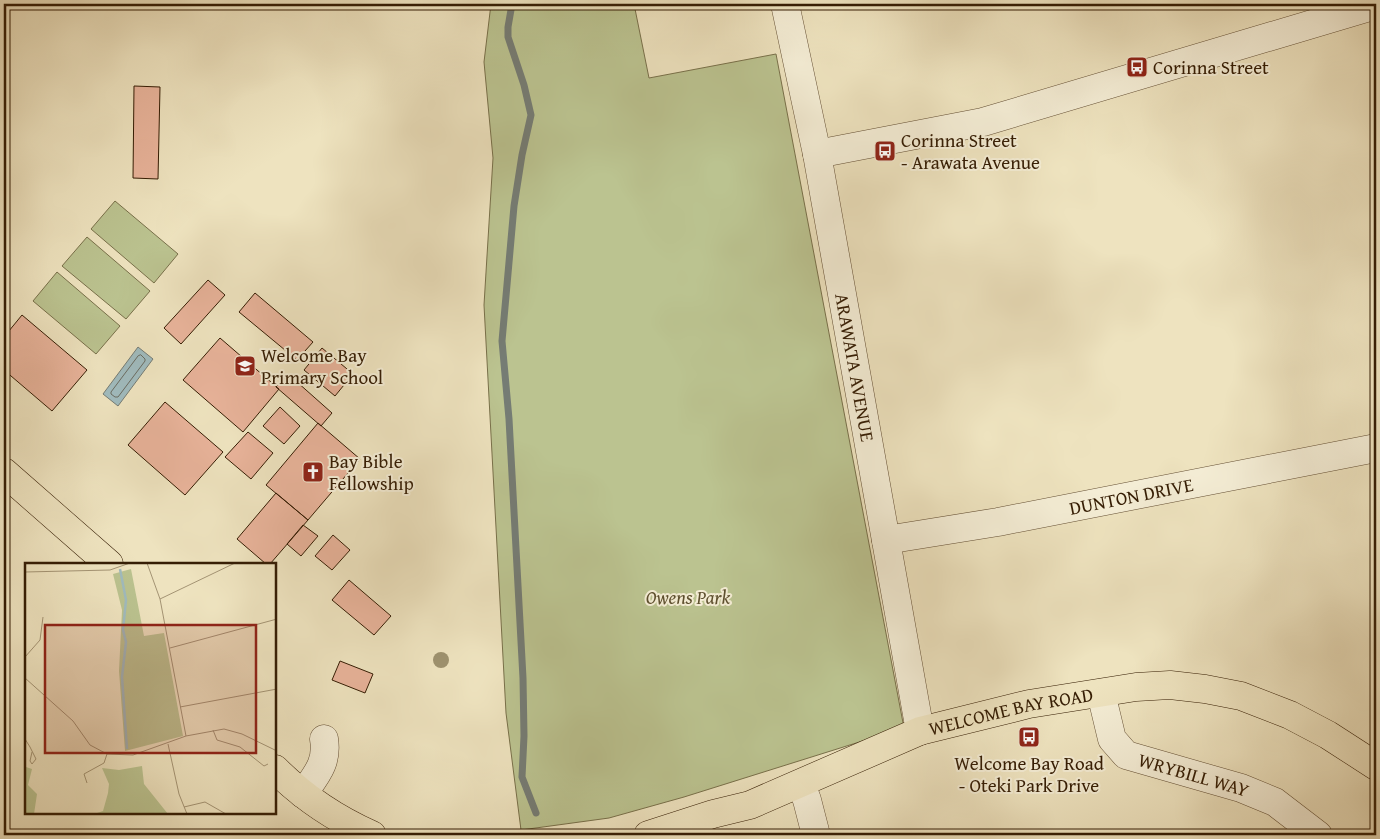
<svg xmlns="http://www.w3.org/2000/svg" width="1380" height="839" font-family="'Gentium Book Plus',serif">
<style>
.green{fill:#bbc390;stroke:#78704a}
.water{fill:#a0bbbe;stroke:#757c74}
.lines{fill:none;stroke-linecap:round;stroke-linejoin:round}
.shore{stroke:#6a6c61;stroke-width:1}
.stream{stroke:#757c74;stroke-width:7}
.building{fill:#e8b39a;stroke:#351d04}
.minor-casing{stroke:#634e33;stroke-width:29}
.major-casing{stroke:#351d04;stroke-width:29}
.minor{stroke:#f4edd5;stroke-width:28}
.major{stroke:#eee3bf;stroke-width:28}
.tree{fill:#9e926f}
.labels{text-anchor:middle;stroke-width:4;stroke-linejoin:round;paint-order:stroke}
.poi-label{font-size:19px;fill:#351d04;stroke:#f4edd5;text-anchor:start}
.street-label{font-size:19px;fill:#351d04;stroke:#f4edd5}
.park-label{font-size:19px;font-style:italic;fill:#5d4f2e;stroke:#f4edd5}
.inset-river{fill:none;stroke:#a0bbbe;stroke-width:2.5}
.inset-road{fill:none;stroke:#a49474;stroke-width:1}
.view{fill:#8f2418;fill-opacity:0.15;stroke:#8f2418;stroke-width:2.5}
.inset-edge{fill:none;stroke:#351d04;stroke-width:2.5}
</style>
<rect width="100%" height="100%" fill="#eee3bf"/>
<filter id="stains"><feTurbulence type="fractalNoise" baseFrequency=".004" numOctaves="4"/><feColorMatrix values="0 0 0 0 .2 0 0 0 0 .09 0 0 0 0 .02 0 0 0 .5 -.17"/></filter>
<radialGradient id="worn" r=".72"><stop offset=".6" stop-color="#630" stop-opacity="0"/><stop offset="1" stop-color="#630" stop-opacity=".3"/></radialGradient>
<path class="green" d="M491,4H634L649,78L776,54L904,728L684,797L609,818L521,830L506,713L484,305L493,158L484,62Z
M115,201L178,254L154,283L91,229Z
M87,237L150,291L126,319L62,266Z
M57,272L120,326L96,354L33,301Z"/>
<path class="water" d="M138,347L153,359L118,406L103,394Z"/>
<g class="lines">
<path class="shore" d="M141,355L145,359V361L118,397H115L111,394V392L138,356Z"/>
<path class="stream" d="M512,4L508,27V37L524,85L531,115L522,155L514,206L502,341L509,419L523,678L524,736L522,777L536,813"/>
</g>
<path class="building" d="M134,86L160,87L158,179L133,178Z
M208,280L225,295L181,344L164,328Z
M255,293L313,342L297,360L239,312Z
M22,315L87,370L52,411L4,370V337Z
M220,338L279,389L243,432L183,380Z
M322,348L353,374L335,396L304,370Z
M288,374L332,413L321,426L276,387Z
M165,402L223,452L185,495L128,445Z
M280,407L300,426L284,444L263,426Z
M318,423L360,459L308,520L266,485Z
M248,432L273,453L251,479L225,457Z
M276,493L308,520L270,564H266L237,539Z
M303,525L318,536L301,556L287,544Z
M333,535L350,550L332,570L315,556Z
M349,580L391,616L374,635L332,600Z
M340,661L373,674L365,693L332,680Z"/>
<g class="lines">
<g class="minor-casing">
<g id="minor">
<path id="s1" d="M785,4L817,154L920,731"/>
<path d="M817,154L983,122L1376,5"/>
<path id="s2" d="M886,540L998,522L1376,448"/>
<path id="s3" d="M1101,693L1112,739L1126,755L1241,788L1275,802L1318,835"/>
<path d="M801,784L807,800L816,835"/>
<path d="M303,794C316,775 328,763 324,739"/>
</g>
</g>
<g class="major-casing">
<g id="major">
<path d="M4,472L109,564"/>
<path d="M275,769C303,797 336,819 372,835"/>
<path id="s4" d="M648,835L713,814L750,805L920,731L1029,704L1136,687L1170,685L1205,689L1241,696L1290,715L1328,735L1376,766"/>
</g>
</g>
<use href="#minor" class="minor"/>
<use href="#major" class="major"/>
</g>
<circle class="tree" cx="441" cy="660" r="8"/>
<defs>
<g id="bus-square" transform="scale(1.125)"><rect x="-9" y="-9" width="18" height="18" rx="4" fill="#8f2418" stroke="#f4edd5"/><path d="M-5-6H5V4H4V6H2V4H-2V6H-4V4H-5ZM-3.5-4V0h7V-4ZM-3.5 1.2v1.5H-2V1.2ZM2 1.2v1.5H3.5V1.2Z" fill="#fff"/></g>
<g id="school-square" transform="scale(1.125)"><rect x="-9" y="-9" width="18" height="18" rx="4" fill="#8f2418" stroke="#f4edd5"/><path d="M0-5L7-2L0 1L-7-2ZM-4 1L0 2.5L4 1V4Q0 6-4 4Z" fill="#fff"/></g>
<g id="church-square" transform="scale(1.125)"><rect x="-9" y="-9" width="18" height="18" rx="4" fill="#8f2418" stroke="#f4edd5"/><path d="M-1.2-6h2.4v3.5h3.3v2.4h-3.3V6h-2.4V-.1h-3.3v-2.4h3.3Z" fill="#fff"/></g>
</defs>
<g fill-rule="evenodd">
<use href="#bus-square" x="1137" y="67"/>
<use href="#bus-square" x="885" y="151"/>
<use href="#school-square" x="245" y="366"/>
<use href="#church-square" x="313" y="472"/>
<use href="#bus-square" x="1029" y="737"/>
</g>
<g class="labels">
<g class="poi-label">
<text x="1153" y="74">Corinna Street</text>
<text x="901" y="147">Corinna Street<tspan x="901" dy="22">- Arawata Avenue</tspan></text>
<text x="261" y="362">Welcome Bay<tspan x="261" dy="22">Primary School</tspan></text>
<text x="329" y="468">Bay Bible<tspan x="329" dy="22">Fellowship</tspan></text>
<text x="1029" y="770" text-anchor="middle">Welcome Bay Road<tspan x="1029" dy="22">- Oteki Park Drive</tspan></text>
</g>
<g class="street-label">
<text dy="7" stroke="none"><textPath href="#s1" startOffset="370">ARAWATA AVENUE</textPath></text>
<text dy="7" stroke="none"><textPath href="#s2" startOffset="249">DUNTON DRIVE</textPath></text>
<text dy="7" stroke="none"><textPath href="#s4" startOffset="385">WELCOME BAY ROAD</textPath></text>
<text dy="7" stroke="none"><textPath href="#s3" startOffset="139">WRYBILL WAY</textPath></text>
</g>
<g class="park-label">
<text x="688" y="604">Owens Park</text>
</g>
</g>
<g transform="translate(25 563)">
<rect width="251" height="251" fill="#eee3bf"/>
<path d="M106,6L119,73L139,70L158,173L100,188L94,108L97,47L88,11ZM117,203L119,221L143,251H69L78,248L83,230L84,221L77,205L94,207ZM1,204L7,206L3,222L12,231L9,251H0Z" fill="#bbc390"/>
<path class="inset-river" d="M95,6L101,37L98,67L101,79L97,114L102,186"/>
<path class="inset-road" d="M122,0L135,36L161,173M0,9L85,7L105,0M135,36L210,0M145,85L252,56M0,94L15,77L18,54M0,115L48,158L65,182L82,191L108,192L161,173L199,166L217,171L252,188M155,144L252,126M188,167L192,177L215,184L239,203L243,201M0,176L5,184L11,196L7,201L5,198L7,189M143,181L154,231L162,251M62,220L59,211L79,200L82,191M159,244L180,239L201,251"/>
<path class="view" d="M20,62H231V190H20Z"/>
<rect width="251" height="251" class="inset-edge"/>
</g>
<rect width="1380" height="839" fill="none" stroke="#eee3bf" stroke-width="20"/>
<rect x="5" y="5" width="1370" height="829" fill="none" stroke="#351d04" stroke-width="2.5"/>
<rect x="10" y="10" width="1360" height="819" fill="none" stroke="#351d04"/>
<rect width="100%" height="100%" filter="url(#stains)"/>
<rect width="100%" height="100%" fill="url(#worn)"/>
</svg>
